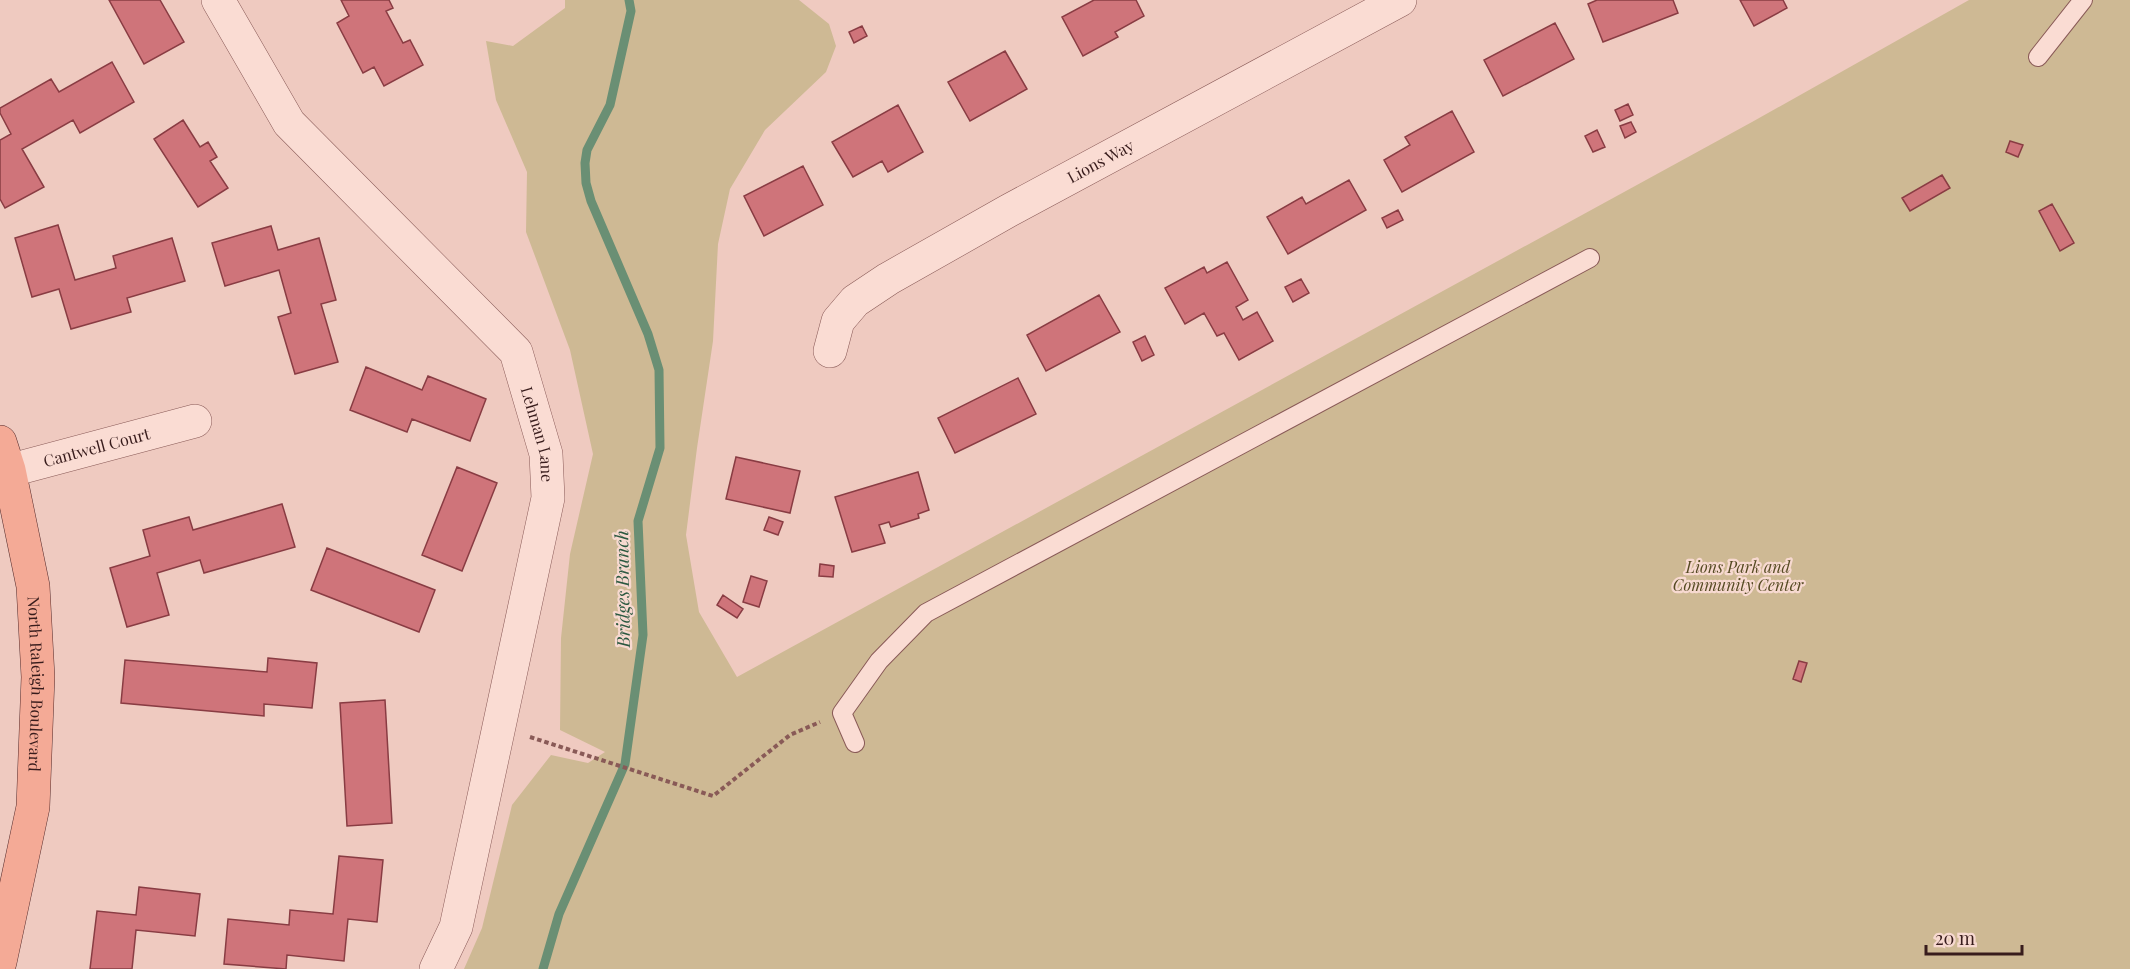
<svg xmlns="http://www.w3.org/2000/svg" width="2130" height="969" font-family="'Playfair Display',serif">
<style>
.green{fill:#ceb994}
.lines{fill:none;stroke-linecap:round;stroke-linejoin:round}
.stream{stroke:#6a8f74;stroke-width:9}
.building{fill:#cf747a;stroke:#893c43;stroke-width:1.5}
.service-casing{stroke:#895a57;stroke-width:20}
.minor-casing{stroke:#895a57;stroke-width:34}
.primary-casing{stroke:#562c2c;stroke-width:34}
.path{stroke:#895a57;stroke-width:4;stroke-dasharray:4.5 3;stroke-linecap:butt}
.service{stroke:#fadcd3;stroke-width:18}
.minor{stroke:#fadcd3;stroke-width:33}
.primary{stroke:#f4aa96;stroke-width:33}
.labels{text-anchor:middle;stroke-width:4.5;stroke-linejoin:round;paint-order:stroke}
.street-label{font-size:16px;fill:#381c1c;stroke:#f7d9d0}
.park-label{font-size:16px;font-style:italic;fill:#554a22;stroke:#f7d9d0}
.water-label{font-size:18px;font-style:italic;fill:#2b5840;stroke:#f7d9d0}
</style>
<rect width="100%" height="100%" fill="#efcac0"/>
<path class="green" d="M565,0H799L829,24L836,46L826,72L765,130L730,189L718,244L713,341L697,448L686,535L699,612L737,677L1752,122L1969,0H2130V969H464L482,928L512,805L551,755L588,763L605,752L560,730L561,638L570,554L593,454L570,350L526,232L527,172L496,100L486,41L513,46L565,8Z"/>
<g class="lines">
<path class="stream" d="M543,969L559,914L625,764L643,635L638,521L660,448L659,370L648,334L591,201L586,183L585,163L587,150L610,105L631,11L629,0"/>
</g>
<path class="building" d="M109,0H160L184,42L144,64Z
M341,0H389L393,8L386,11L403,43L410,40L423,65L384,86L374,67L363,73L337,23L349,16Z
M1094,0H1136L1144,16L1115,32L1118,37L1083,56L1062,17Z
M1597,0H1673L1678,13L1603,42L1588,4Z
M1740,0H1783L1787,8L1754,26Z
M1555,23L1574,59L1503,96L1484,60Z
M862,26L867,36L854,43L849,32Z
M1005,51L1027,89L970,121L948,82Z
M112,62L134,102L80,133L73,120L22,149L44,187L5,208L0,199V140L11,134L0,113V108L51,79L59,92Z
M1628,104L1633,115L1620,121L1615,110Z
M898,105L923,152L888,172L882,161L853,177L832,142Z
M1452,111L1474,152L1402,192L1384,160L1410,145L1405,137Z
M183,120L200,147L208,142L217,157L210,161L228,188L198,207L154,139Z
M1631,122L1636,132L1625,138L1620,126Z
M1597,130L1605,147L1593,152L1585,136Z
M2010,141L2023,145L2018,157L2006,152Z
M803,166L823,205L764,236L744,196Z
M1942,175L1950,188L1910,211L1902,198Z
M1349,180L1366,210L1288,254L1267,217L1302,197L1306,204Z
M2052,204L2074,243L2060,251L2039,211Z
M1398,210L1403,220L1387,228L1382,218Z
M58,225L75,280L116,268L113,256L172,238L185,281L127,298L131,312L71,329L59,289L32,297L15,238Z
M271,226L278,250L319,238L336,300L321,304L338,362L295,374L278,317L291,313L279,270L225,286L212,243Z
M1227,262L1248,300L1236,307L1243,320L1257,312L1273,341L1239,360L1224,333L1217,336L1204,313L1185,324L1165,288L1204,267L1207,273Z
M1301,279L1309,293L1293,302L1285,287Z
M1099,295L1120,332L1046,371L1027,335Z
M1145,336L1154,355L1142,361L1133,342Z
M366,367L422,390L428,376L486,399L470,441L412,419L407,432L350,410Z
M1018,378L1036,414L955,453L938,418Z
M736,457L800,471L790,513L726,499Z
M457,467L497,483L462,571L422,555Z
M918,472L929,510L918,514L919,518L891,527L889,522L879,525L885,543L852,552L835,497Z
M282,504L295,547L204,573L200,560L157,573L169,615L127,627L110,568L150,556L143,530L189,517L193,530Z
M769,517L783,522L778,535L764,530Z
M327,548L435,590L419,632L311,590Z
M820,564L834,566L833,577L819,576Z
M751,576L767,581L759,607L743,602Z
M723,595L743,609L737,618L717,605Z
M268,658L317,663L312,708L264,704V716L121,703L125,660L267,672Z
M1799,661L1807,663L1801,682L1793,679Z
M385,700L392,823L347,826L340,703Z
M339,856L383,860L377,922L348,919L344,961L287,955L286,969L224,964L228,919L289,925L290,910L333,914Z
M139,887L200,894L195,936L136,930L132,969H90L97,911L136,915Z"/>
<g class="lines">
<g class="service-casing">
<path id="service" d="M2038,57L2083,0
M855,743L842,713L879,661L926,613L1590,258"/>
</g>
<g class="minor-casing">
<g id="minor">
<path id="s1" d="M218,0L289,123L516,352L546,454L548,498L456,927L436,969"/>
<path id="s2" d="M830,351L838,321L855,301L888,279L1008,211L1400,0"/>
<path id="s3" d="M0,473L195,421"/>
</g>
</g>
<g class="primary-casing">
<g id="primary">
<path id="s4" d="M0,442L9,470L33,586L38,677L33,807L0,962"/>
</g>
</g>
<path class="path" d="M530,737L713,796L790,735L820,722"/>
<use href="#service" class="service"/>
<use href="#minor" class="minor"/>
<use href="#primary" class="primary"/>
</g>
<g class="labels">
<g class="street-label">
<text dy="6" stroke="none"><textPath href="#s2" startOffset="340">Lions Way</textPath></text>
<text dy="6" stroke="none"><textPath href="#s1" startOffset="550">Lehman Lane</textPath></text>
<text dy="6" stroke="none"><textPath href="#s3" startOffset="100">Cantwell Court</textPath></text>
<text dy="6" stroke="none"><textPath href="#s4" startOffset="246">North Raleigh Boulevard</textPath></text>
</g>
<g class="park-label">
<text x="1738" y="573">Lions Park and<tspan x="1738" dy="18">Community Center</tspan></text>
</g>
<g class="water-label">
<text transform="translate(623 589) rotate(-91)" y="6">Bridges Branch</text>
</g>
</g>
<path d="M1926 945v9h96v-9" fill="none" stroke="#381c1c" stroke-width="3"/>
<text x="1935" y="945" font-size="18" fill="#381c1c" stroke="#f7d9d0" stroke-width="4.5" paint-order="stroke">20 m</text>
</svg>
